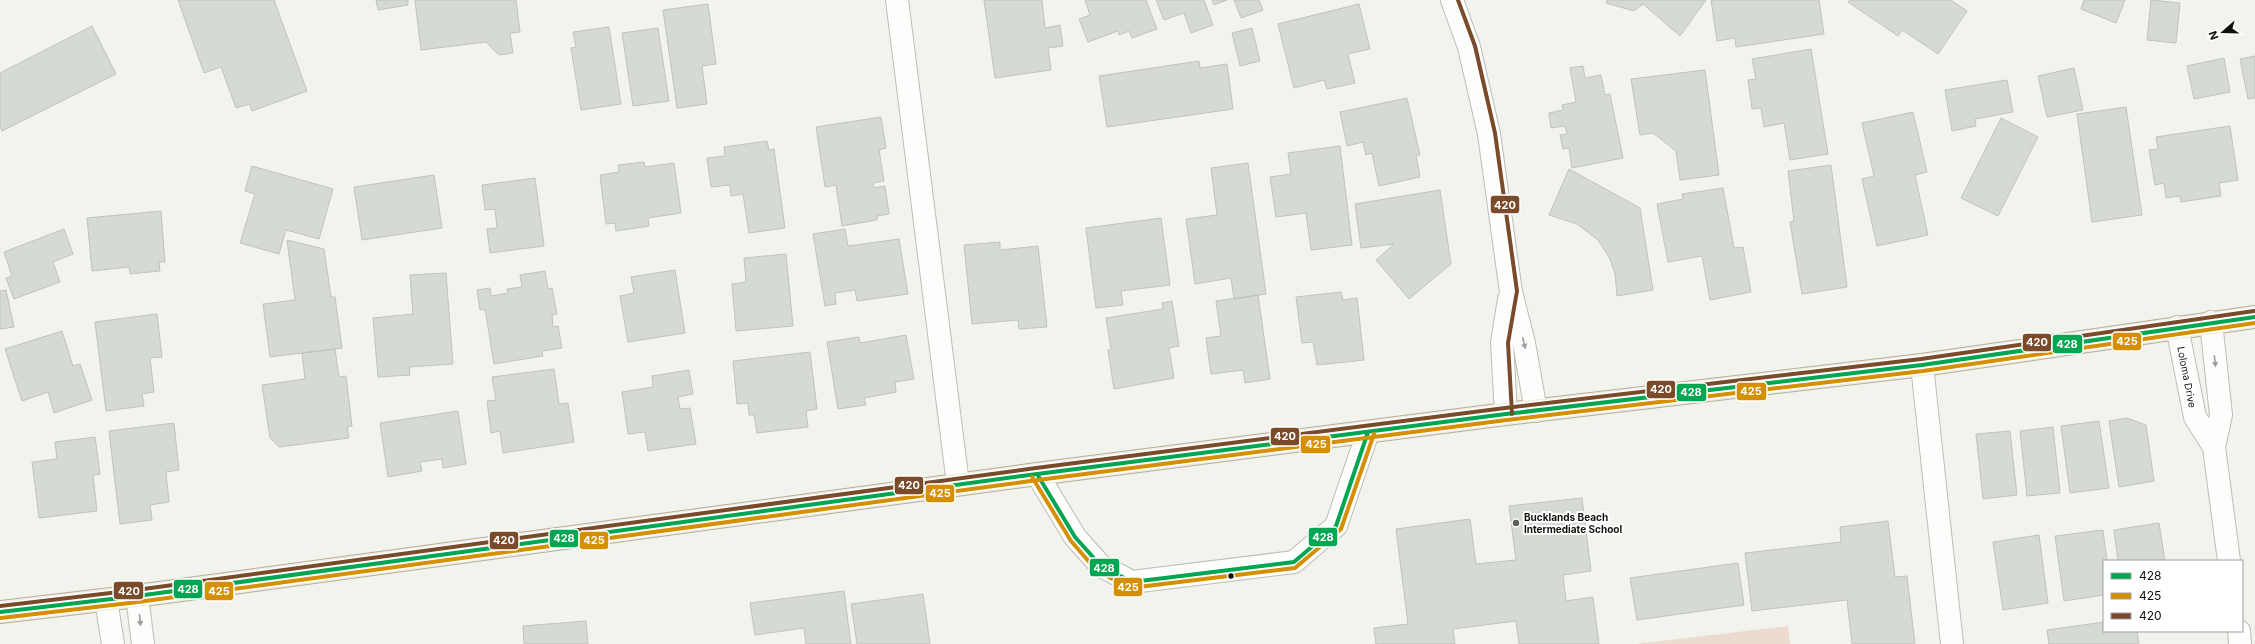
<svg xmlns="http://www.w3.org/2000/svg" width="2255" height="644" font-family="Inter,sans-serif">
<style>
.park{fill:#ebdacf}
.building{fill:#d5dad2;stroke:#c1c3be}
.lines{fill:none;stroke-linecap:round;stroke-linejoin:round}
.minor-casing{stroke:#bcbdb8;stroke-width:24}
.major-casing{stroke:#b6af9e;stroke-width:24}
.minor{stroke:#fdfdfc;stroke-width:22}
.major{stroke:#f1ede4;stroke-width:22}
.bus-1-casing{stroke:#fff;stroke-width:7}
.bus-2-casing{stroke:#fff;stroke-width:7}
.bus-3-casing{stroke:#fff;stroke-width:7}
.bus-1{stroke:#00a651;stroke-width:4}
.bus-2{stroke:#d49002;stroke-width:4}
.bus-3{stroke:#7a4b2a;stroke-width:4}
.oneway{fill:#9e9e9c}
.poi-dot{fill:#5f5f5a;stroke:#fff;stroke-width:1.5}
.bus-dot{fill:#10100c;stroke:#fff;stroke-width:1.5}
.labels{text-anchor:middle;stroke-width:4;stroke-linejoin:round;paint-order:stroke}
.street-label{font-size:10px;fill:#10100c;stroke:#fff}
.poi-label{font-size:10px;font-weight:bold;fill:#10100c;stroke:#fff;text-anchor:start}
.line-badge{stroke:#fff;stroke-width:1.5}
.badge-label{font-size:11px;text-anchor:middle;font-weight:bold;fill:#fff}
</style>
<rect width="100%" height="100%" fill="#f2f3ec"/>
<path class="park" d="M1788,626L1790,644H1636Z"/>
<path class="building" d="M178,0H274L307,91L252,111L250,104L236,108L221,67L204,73Z
M376,0H408V5L378,10Z
M415,0H516L520,32L510,33L513,53L499,55L486,42L421,50Z
M984,0H1042L1045,28L1060,25L1063,46L1048,48L1051,70L995,78Z
M1085,0H1146L1157,29L1132,38L1129,31L1119,35L1118,31L1088,42L1079,19L1090,15Z
M1156,0H1204L1213,25L1191,33L1184,13L1164,20Z
M1212,0H1227L1214,5Z
M1234,0H1259L1263,10L1241,18Z
M1607,0H1706L1680,36L1643,4L1634,11L1606,3Z
M1711,0H1819L1824,34L1736,47L1735,38L1717,41Z
M1850,0H1951L1967,11L1938,54L1902,30L1898,36L1848,2Z
M2084,0H2125L2116,23L2081,9Z
M2151,0L2180,3L2176,43L2147,40Z
M708,4L716,64L702,66L707,104L677,108L663,10Z
M1359,4L1370,49L1348,54L1355,83L1327,89L1324,80L1294,88L1278,24Z
M92,26L116,74L2,131L0,126V73Z
M609,27L621,104L581,110L571,48L576,47L573,32Z
M658,28L669,101L633,106L622,33Z
M1252,28L1260,61L1240,66L1232,33Z
M1811,49L1828,154L1790,160L1784,123L1764,127L1761,108L1752,109L1748,80L1756,79L1752,59Z
M2255,56V98L2248,99L2240,59Z
M2224,58L2230,92L2194,99L2187,66Z
M1199,61L1200,68L1227,64L1233,109L1107,127L1099,76Z
M1583,66L1585,78L1601,75L1605,95L1610,94L1623,158L1572,168L1569,148L1563,149L1560,135L1567,134L1565,126L1551,128L1549,113L1563,110L1562,105L1576,102L1570,68Z
M2074,68L2083,110L2047,117L2038,76Z
M1705,70L1719,175L1680,180L1676,151L1653,133L1640,135L1631,79Z
M2007,80L2013,112L1975,119L1976,126L1952,131L1945,90Z
M1407,98L1420,155H1416L1420,177L1379,186L1372,153L1366,155L1363,142L1347,146L1340,112Z
M2126,107L2142,215L2092,222L2077,114Z
M1913,112L1927,172L1915,175L1928,235L1877,246L1862,179L1874,176L1862,123Z
M881,117L886,148L879,150L884,181L873,183L874,188L885,186L889,214L877,216V220L842,226L836,185L825,187L816,127Z
M2001,118L2038,137L1998,216L1961,198Z
M2230,126L2238,180L2219,183L2221,196L2181,202L2180,196L2166,198L2164,183L2155,185L2149,150L2158,149L2156,137Z
M767,141L769,150L774,149L785,228L749,233L743,194L731,196L730,185L711,187L707,158L725,156L724,147Z
M1340,146L1352,245L1311,250L1306,213L1276,217L1270,177L1291,174L1288,153Z
M644,162L645,167L674,163L681,213L648,218L649,226L616,231L615,223L606,224L600,175L619,172L618,165Z
M1248,163L1266,294L1234,299L1231,278L1195,284L1186,219L1217,215L1211,168Z
M1831,165L1847,287L1802,294L1790,222L1794,221L1788,171Z
M252,166L333,189L319,239L286,230L279,254L240,243L255,194L245,191Z
M1569,169L1640,208L1653,290L1617,296L1615,273L1609,257L1598,240L1577,224L1549,215Z
M434,175L442,228L362,240L354,187Z
M535,178L544,246L490,253L487,229L497,228L495,209L485,210L482,185Z
M1723,188L1734,248L1743,247L1751,292L1710,300L1702,256L1668,262L1657,204L1683,199L1682,194Z
M1440,190L1451,264L1409,299L1376,260L1394,244L1361,248L1355,204Z
M161,211L165,262H159L160,271L130,274L129,267L92,271L87,218Z
M1161,218L1170,285L1121,291L1123,305L1096,308L1086,228Z
M64,229L73,254L53,262L60,282L14,299L6,278L12,276L4,252Z
M845,229L848,246L899,239L908,294L857,301L855,290L835,293L836,304L825,306L813,234Z
M287,240L324,249L331,297H335L342,348L270,357L263,304L295,300Z
M1000,242V250L1038,246L1047,327L1019,329L1018,320L972,324L964,245Z
M786,254L793,326L736,331L732,284L746,282L744,258Z
M675,270L685,333L628,342L620,296L634,293L631,277Z
M545,271L548,289L552,288L557,314L552,315L553,327L558,326L562,348L542,351L543,356L494,364L485,309L480,310L477,290L490,288L491,296L508,293L507,289L522,287L520,275Z
M446,273L453,364L409,367L410,375L378,377L373,318L413,314L410,275Z
M6,290L14,327L0,329V291Z
M1341,292L1343,300L1357,298L1364,360L1317,365L1313,342L1302,343L1296,297Z
M1258,295L1270,379L1245,383L1243,370L1211,374L1206,338L1221,336L1216,301Z
M1172,301L1179,346L1169,348L1174,378L1114,389L1108,350L1111,349L1106,318L1163,309L1162,303Z
M157,314L162,357L150,358L154,392L142,394L144,406L106,411L95,322Z
M62,331L73,366L80,364L92,400L54,413L48,392L22,401L5,349Z
M906,335L914,379L895,382L896,392L864,398L866,405L838,409L827,342L859,337L860,343Z
M335,349L339,377L346,376L352,426L347,427L349,438L279,447L270,438L262,385L305,379L302,353Z
M810,352L817,409L806,411L808,427L757,433L754,415H749L748,403L737,404L733,361Z
M554,369L559,404L568,403L574,442L503,453L500,431L491,433L487,401L496,400L492,377Z
M689,370L693,394L678,397L680,409L690,408L696,444L648,451L645,432L628,434L622,392L653,387L652,376Z
M458,411L466,464L443,468L442,459L420,462L422,471L388,477L380,423Z
M2127,418L2146,425L2154,481L2119,487L2109,421Z
M2099,421L2109,488L2070,493L2061,426Z
M174,423L179,470L166,472L169,502L150,505L152,520L120,524L109,431Z
M2053,427L2060,493L2027,496L2020,431Z
M2010,431L2017,495L1983,499L1976,434Z
M95,437L100,474L93,475L97,511L39,518L32,462L57,459L55,442Z
M1582,498L1591,571L1563,575L1566,601L1593,597L1599,644H1519L1516,621L1453,629L1455,644H1376L1374,628L1408,624L1396,529L1470,519L1476,564L1516,560L1509,506Z
M1888,521L1895,577L1907,576L1915,644H1852L1847,600L1752,611L1745,553L1841,542L1840,527Z
M2159,523L2165,561H2118L2114,530Z
M2103,530L2107,561H2104V595L2064,601L2055,536Z
M2039,535L2048,603L2003,610L1993,542Z
M1738,563L1744,605L1637,620L1630,578Z
M844,591L851,644H806L804,628L755,635L750,603Z
M923,594L930,644H857L851,604Z
M586,621L588,644H524L523,626Z
M2104,622V631H2137L2139,644H2049L2047,630Z"/>
<g class="lines">
<g class="minor-casing">
<path id="minor" d="M897,0L958,484
M1452,0L1469,47L1489,134L1511,292L1524,343L1536,411
M2211,322L2221,415L2214,447L2229,561
M2177,327L2195,417L2214,447
M1922,365L1952,644
M1506,414L1502,343L1509,299
M1037,474L1075,537L1101,566L1132,582L1294,562L1336,526L1368,432
M137,596L143,644
M106,600L113,644
M2239,631L2240,644"/>
</g>
<g class="major-casing">
<path id="major" d="M0,612L137,596L1037,474L1506,414L1922,365L2255,317"/>
</g>
<use href="#minor" class="minor"/>
<use href="#major" class="major"/>
<g class="bus-1-casing">
<path id="bus-1" d="M1037,474L1075,537L1101,566L1132,582L1294,562L1336,526L1368,432
M0,612L137,596L1037,474L1506,414L1922,365L2255,317"/>
</g>
<g class="bus-2-casing">
<path id="bus-2" d="M1032,477L1071,541L1097,571L1130,588L1295,568L1341,529L1374,434
M1,618L138,602L1038,480L1507,420L1923,371L2255,323"/>
</g>
<g class="bus-3-casing">
<path id="bus-3" d="M1458,0L1475,46L1495,133L1517,291L1508,343L1512,414
M0,606L136,590L1036,468L1505,408L1921,359L2254,311"/>
</g>
<use href="#bus-1" class="bus-1"/>
<use href="#bus-2" class="bus-2"/>
<use href="#bus-3" class="bus-3"/>
</g>
<defs><path id="oneway-solid" d="M-6-.8H1V-3.2L6.5 0L1 3.2V.8H-6Z"/></defs>
<g class="oneway">
<use href="#oneway-solid" transform="translate(1524 343) rotate(77)"/>
<use href="#oneway-solid" transform="translate(2215 361) rotate(83)"/>
<use href="#oneway-solid" transform="translate(140 620) rotate(84)"/>
</g>
<circle class="poi-dot" cx="1516" cy="523" r="4"/>
<circle class="bus-dot" cx="1231" cy="576" r="3.5"/>
<g class="labels">
<g class="street-label">
<text transform="translate(2187 377) rotate(79)" y="4">Loloma Drive</text>
</g>
<g class="poi-label">
<text x="1524" y="521">Bucklands Beach<tspan x="1524" dy="12">Intermediate School</tspan></text>
</g>
</g>
<g class="line-badge">
<rect x="1490" y="195" width="30" height="19" rx="4" fill="#7a4b2a"/>
<rect x="2112" y="332" width="30" height="19" rx="4" fill="#d49002"/>
<rect x="2022" y="333" width="30" height="19" rx="4" fill="#7a4b2a"/>
<rect x="2052" y="334" width="31" height="20" rx="4" fill="#00a651"/>
<rect x="1646" y="380" width="30" height="19" rx="4" fill="#7a4b2a"/>
<rect x="1736" y="382" width="31" height="19" rx="4" fill="#d49002"/>
<rect x="1676" y="383" width="31" height="19" rx="4" fill="#00a651"/>
<rect x="1270" y="427" width="30" height="19" rx="4" fill="#7a4b2a"/>
<rect x="1300" y="435" width="31" height="19" rx="4" fill="#d49002"/>
<rect x="894" y="476" width="30" height="19" rx="4" fill="#7a4b2a"/>
<rect x="925" y="484" width="30" height="19" rx="4" fill="#d49002"/>
<rect x="1308" y="527" width="30" height="20" rx="4" fill="#00a651"/>
<rect x="549" y="529" width="30" height="19" rx="4" fill="#00a651"/>
<rect x="489" y="531" width="30" height="19" rx="4" fill="#7a4b2a"/>
<rect x="579" y="531" width="30" height="19" rx="4" fill="#d49002"/>
<rect x="1089" y="558" width="31" height="19" rx="4" fill="#00a651"/>
<rect x="1113" y="577" width="30" height="20" rx="4" fill="#d49002"/>
<rect x="173" y="579" width="30" height="20" rx="4" fill="#00a651"/>
<rect x="113" y="581" width="31" height="19" rx="4" fill="#7a4b2a"/>
<rect x="204" y="581" width="30" height="20" rx="4" fill="#d49002"/>
</g>
<g class="badge-label">
<text x="1505" y="209">420</text>
<text x="2127" y="345">425</text>
<text x="2037" y="346">420</text>
<text x="2067" y="348">428</text>
<text x="1661" y="393">420</text>
<text x="1751" y="395">425</text>
<text x="1691" y="396">428</text>
<text x="1285" y="440">420</text>
<text x="1316" y="448">425</text>
<text x="909" y="489">420</text>
<text x="940" y="497">425</text>
<text x="1323" y="541">428</text>
<text x="564" y="542">428</text>
<text x="504" y="544">420</text>
<text x="594" y="544">425</text>
<text x="1104" y="572">428</text>
<text x="1128" y="591">425</text>
<text x="188" y="593">428</text>
<text x="129" y="595">420</text>
<text x="219" y="595">425</text>
</g>
<rect x="2103" y="560" width="140" height="72" fill="#ffffff" stroke="#9f9f9e"/>
<rect x="2111" y="573" width="20" height="6" fill="#00a651" stroke="#9f9f9e"/>
<text x="2139" y="580" font-size="12" fill="#10100c">428</text>
<rect x="2111" y="593" width="20" height="6" fill="#d49002" stroke="#9f9f9e"/>
<text x="2139" y="600" font-size="12" fill="#10100c">425</text>
<rect x="2111" y="613" width="20" height="6" fill="#7a4b2a" stroke="#9f9f9e"/>
<text x="2139" y="620" font-size="12" fill="#10100c">420</text>
<g transform="translate(2223 32) rotate(250)" stroke="#ffffff" stroke-width="3" paint-order="stroke">
<path d="M0-3L7 15L0 10L-7 15Z" fill="#10100c"/>
<text y="-6" font-size="11" font-weight="bold" text-anchor="middle" fill="#10100c">N</text>
</g>
</svg>
